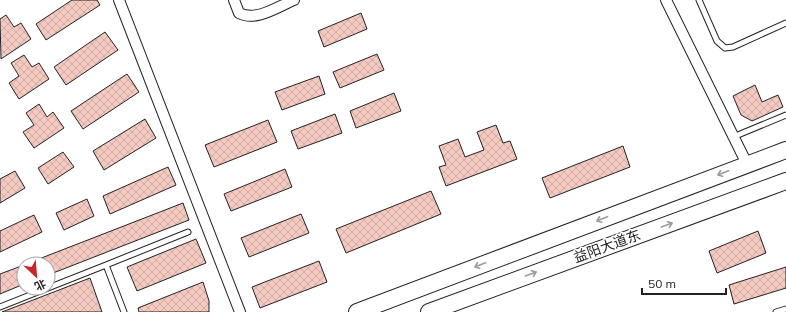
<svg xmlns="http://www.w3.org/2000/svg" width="786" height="312" font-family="Mulish,'Noto Sans SC',sans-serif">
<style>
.building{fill:url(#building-cross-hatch);stroke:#222}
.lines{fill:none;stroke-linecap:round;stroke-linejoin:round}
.lane-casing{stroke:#222;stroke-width:7}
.street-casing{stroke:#222;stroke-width:12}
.primary-casing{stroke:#222;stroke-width:18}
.lane{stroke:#fff;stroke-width:5}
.street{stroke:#fff;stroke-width:10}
.primary{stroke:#fff;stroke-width:16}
.oneway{stroke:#9c9c9c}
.labels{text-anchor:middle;stroke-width:3;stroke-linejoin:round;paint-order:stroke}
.street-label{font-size:14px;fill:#222;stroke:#fff}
</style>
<defs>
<pattern id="building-cross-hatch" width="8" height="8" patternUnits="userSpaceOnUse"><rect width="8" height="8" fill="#f3c9c0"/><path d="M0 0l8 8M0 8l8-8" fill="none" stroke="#d0aca5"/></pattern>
</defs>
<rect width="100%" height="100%" fill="#fff"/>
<path class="building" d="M72,0H97L100,5L46,40L36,24Z
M361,13L367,29L324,47L318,31Z
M6,15L14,27L21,23L31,39L1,59L0,19Z
M105,32L118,50L66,85L54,67Z
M377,54L384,70L340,88L333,72Z
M24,55L32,67L39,63L49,79L19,99L9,83L19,76L11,63Z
M127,74L139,92L83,129L71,111Z
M319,76L325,94L282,110L275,92Z
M755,85L762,102L778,95L783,107L752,121L741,115L733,96Z
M394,93L401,111L356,128L350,111Z
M39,104L47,117L53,112L64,128L34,148L23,132L34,125L26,113Z
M335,114L342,133L298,149L291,131Z
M145,119L156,138L104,170L93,151Z
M268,120L277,142L214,167L205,145Z
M496,125L503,143L510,141L517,159L446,186L439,167L446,165L439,146L458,139L465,157L484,150L477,132Z
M623,146L630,167L550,198L542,178Z
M63,152L74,167L48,184L38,168Z
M168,167L176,185L110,214L103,196Z
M285,169L292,187L231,211L224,194Z
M15,171L25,188L0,203V179Z
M431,191L441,214L346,253L336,229Z
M87,199L94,216L64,230L56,213Z
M183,203L189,220L48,275V264H26Z
M301,214L309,233L249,257L241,238Z
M34,215L42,232L0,252V231Z
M758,231L766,253L717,273L709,251Z
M196,239L206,263L137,291L127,267Z
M319,261L327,282L260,308L252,287Z
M24,265V284L0,294V274Z
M786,267V288L734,304L729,285Z
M90,278L102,312H2Z
M203,282L209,301V312H139L138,308Z"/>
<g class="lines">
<g class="lane-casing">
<path id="lane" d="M699,0L717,41L725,48L733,47L786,23
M733,137L786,115
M0,307L106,265
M124,312L106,265L188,232
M776,312L786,309"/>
</g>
<g class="street-casing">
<path id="street" d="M119,0L240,312
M234,0L239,13C256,22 277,7 294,0
M666,0L747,164"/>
</g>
<g class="primary-casing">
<path id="primary" d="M357,312L786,150
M429,312L786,181"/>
</g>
<use href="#lane" class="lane"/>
<use href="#street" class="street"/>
<use href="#primary" class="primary"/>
</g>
<defs><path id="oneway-shaft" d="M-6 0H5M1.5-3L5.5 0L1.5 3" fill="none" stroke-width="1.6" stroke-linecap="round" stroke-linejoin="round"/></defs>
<g class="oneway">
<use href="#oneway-shaft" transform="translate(723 173) rotate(159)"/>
<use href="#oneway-shaft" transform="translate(602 219) rotate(159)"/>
<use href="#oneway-shaft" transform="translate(667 225) rotate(-20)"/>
<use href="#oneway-shaft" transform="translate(480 265) rotate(159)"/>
<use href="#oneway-shaft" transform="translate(531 274) rotate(-20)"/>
</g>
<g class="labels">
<g class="street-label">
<text transform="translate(607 246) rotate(-20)" y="5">益阳大道东</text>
</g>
</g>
<g transform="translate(36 276) rotate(154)"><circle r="19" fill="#ffffff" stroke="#a7a7a7"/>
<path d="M0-3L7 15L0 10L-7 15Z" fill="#c62828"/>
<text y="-6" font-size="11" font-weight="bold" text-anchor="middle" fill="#222222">北</text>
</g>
<path d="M642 288v6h84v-6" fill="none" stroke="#222222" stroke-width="2"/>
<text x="648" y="288" font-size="12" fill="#222222" stroke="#ffffff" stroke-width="3" paint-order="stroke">50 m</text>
</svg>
